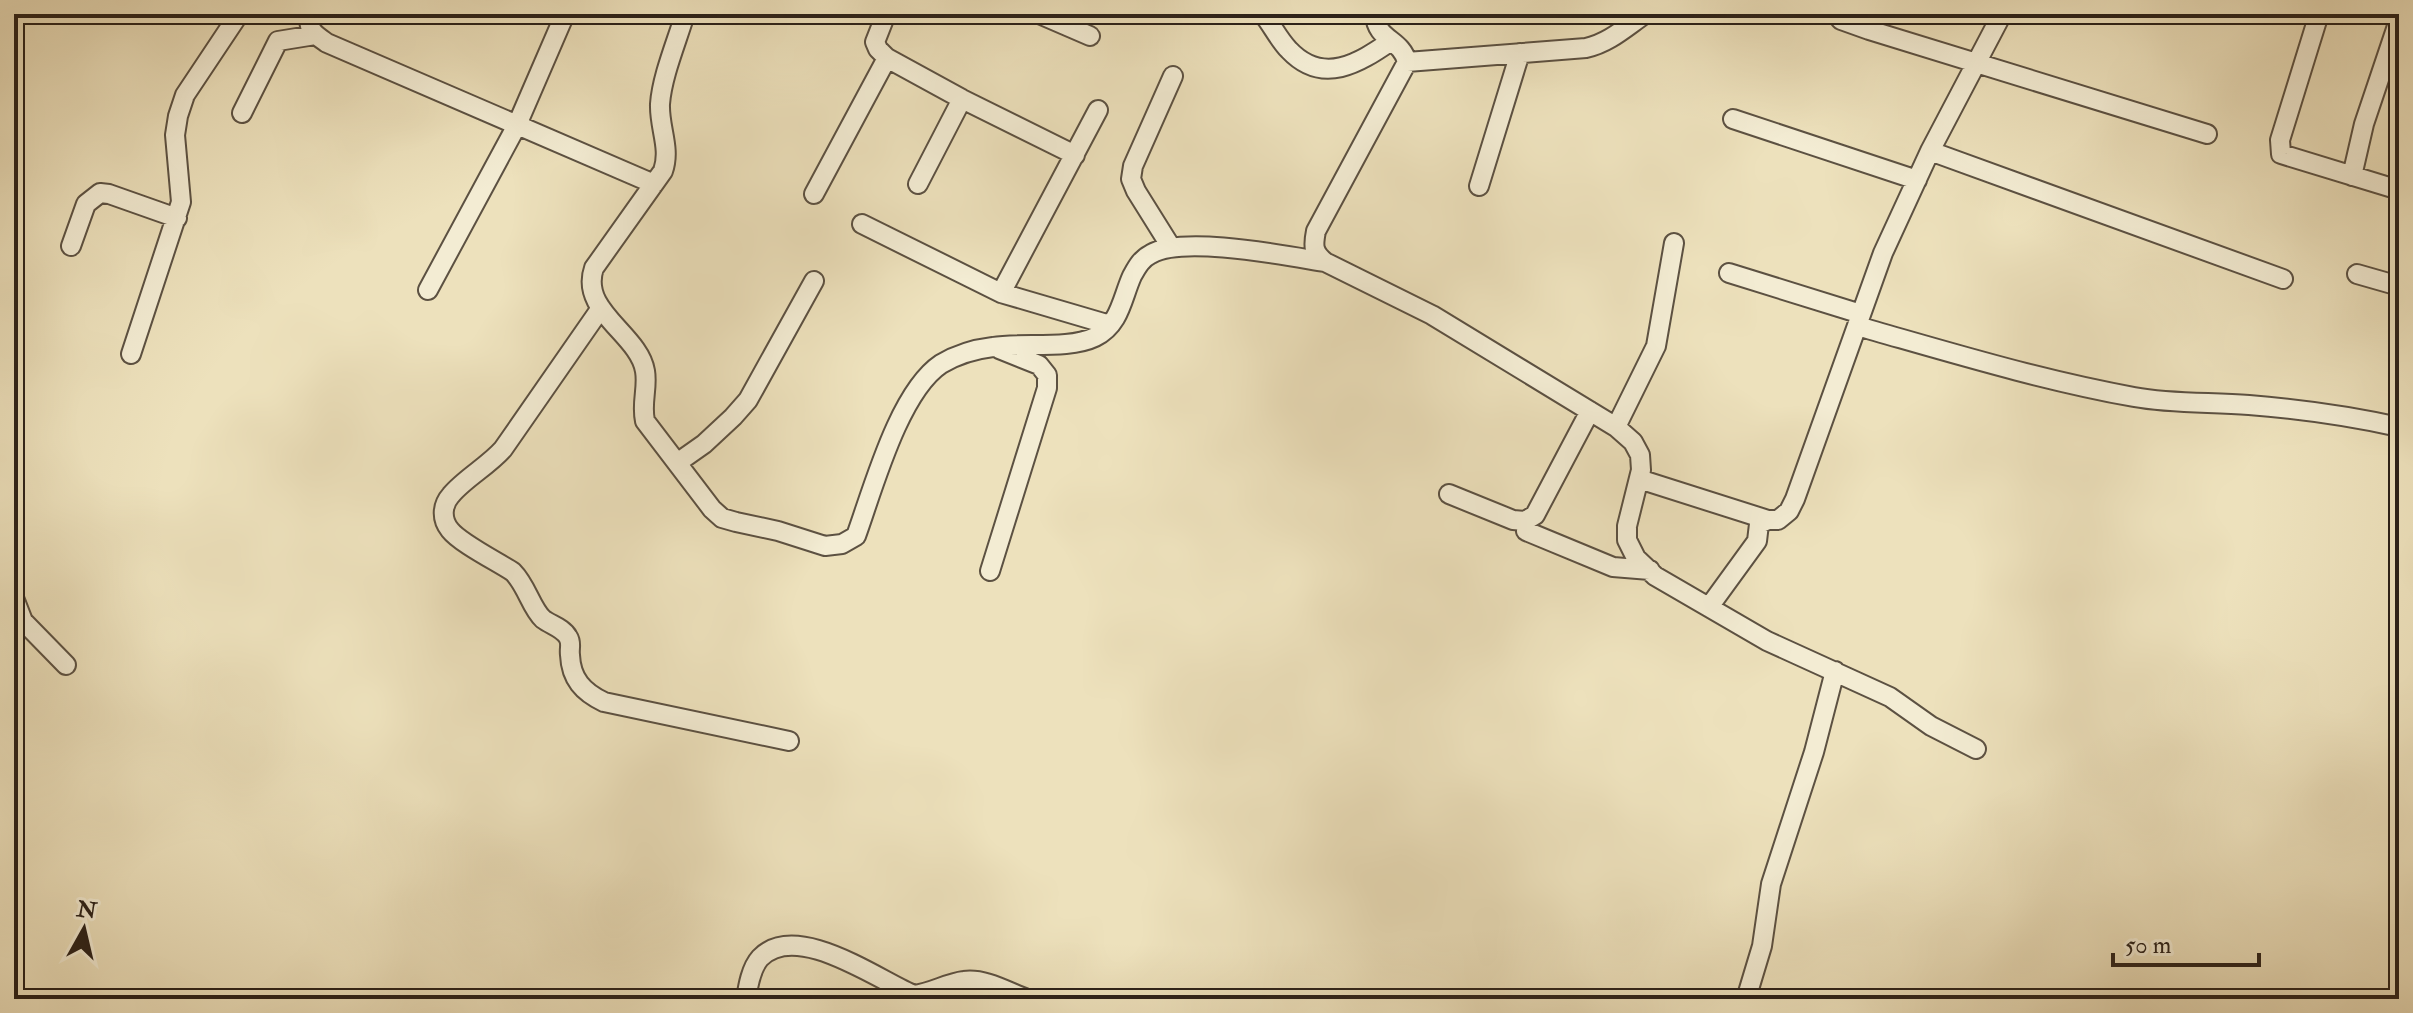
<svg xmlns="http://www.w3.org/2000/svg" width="2413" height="1013" font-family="'IM FELL Double Pica',serif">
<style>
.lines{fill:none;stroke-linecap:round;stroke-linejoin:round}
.minor-casing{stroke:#5c5142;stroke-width:22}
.minor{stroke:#f3ecd3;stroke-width:18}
</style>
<rect width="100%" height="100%" fill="#ede1bc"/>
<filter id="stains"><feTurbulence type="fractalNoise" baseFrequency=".0025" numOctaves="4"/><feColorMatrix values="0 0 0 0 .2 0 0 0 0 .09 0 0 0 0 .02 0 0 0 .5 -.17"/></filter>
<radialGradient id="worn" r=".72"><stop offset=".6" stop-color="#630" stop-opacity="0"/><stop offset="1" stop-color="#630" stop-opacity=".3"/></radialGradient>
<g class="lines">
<g class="minor-casing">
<path id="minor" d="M309,14C308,31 314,34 327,43L654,184
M685,14C677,41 662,76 660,104C659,128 671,148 663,171L594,268C579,311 639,334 645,371C648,388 641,403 645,421L712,509L722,518L736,522L778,531L825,546L842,544L856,536C873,489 899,392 941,364C956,355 976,349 993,347C1023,342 1068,350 1095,337C1120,325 1122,298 1132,276C1137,267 1141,259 1151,254C1183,235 1287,256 1325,262
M886,14L875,42L878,49L887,58L962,99L1075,155
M1039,14L1090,36
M1263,14C1272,25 1279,40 1289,50C1323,86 1359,63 1391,41
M1375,14C1376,41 1401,38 1407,62L1316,231C1313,246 1313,252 1325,262L1432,315L1616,427L1633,442L1640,455L1641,470L1627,526V540L1636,558L1655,576L1767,641L1890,697L1931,726L1976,749
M1836,14L1841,20L1869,30L2207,134
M2319,14L2280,140L2281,154L2399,190
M1407,62L1586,48C1609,43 1626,27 1645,14
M242,113L278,41L315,35
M1733,119L1917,180
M1930,151L2283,279
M2352,176L2364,124L2399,20
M918,184L962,99
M1479,186L1520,53
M814,194L887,58
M862,224L1001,293L1110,325
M71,246L86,204L100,193L109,194L177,218
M1171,247L1136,191L1131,179L1133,166L1173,76
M1729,273L1861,314
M2357,274L2399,286
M428,290L517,125L565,14
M1001,293L1098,110
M601,308L503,449C488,466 464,479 451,495C442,505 441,519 450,530C460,543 498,562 513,572C527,586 531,608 543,619C551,625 563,628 568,637C572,643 569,648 570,655C571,679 583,692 604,702L789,741
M1857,326C1949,352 2040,380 2134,397C2172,404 2210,402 2249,405C2299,409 2350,416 2399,427
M131,354L181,202L175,135L178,116L185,95L239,14
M1616,427L1656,346L1674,243
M677,463L704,444L733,417L748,400L814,281
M1639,479L1768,520H1778L1789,511L1795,499L1883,253L1930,151L2002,14
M1449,494L1513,520L1525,521L1535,515L1590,411
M1526,531L1613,567L1650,570
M990,571L1047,388V375L1039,365L999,349
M14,598L23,621L66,665
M1709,607L1757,541L1759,524L1768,520
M746,999C748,986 751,968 760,958C796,920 878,980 914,995C932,993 947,983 964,981C985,978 1008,992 1027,999
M1746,999L1762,946L1771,884L1814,752L1835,671"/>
</g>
<use href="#minor" class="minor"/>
</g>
<rect width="2413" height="1013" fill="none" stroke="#ede1bc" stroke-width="48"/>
<rect x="16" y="16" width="2381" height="981" fill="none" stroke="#2b2119" stroke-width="4"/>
<rect x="24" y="24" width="2365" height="965" fill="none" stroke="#2b2119" stroke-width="2"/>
<g transform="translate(84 929) rotate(8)" stroke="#f3ecd3" stroke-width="6" paint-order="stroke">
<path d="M0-6L14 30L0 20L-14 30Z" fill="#2b2119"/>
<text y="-12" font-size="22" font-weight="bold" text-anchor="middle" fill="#2b2119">N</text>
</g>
<path d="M2113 953v12h146v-12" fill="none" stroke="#2b2119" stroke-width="4"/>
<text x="2125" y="953" font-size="24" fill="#2b2119" stroke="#f3ecd3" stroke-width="6" paint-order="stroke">50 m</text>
<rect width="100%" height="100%" filter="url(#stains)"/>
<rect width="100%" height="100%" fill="url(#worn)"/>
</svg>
